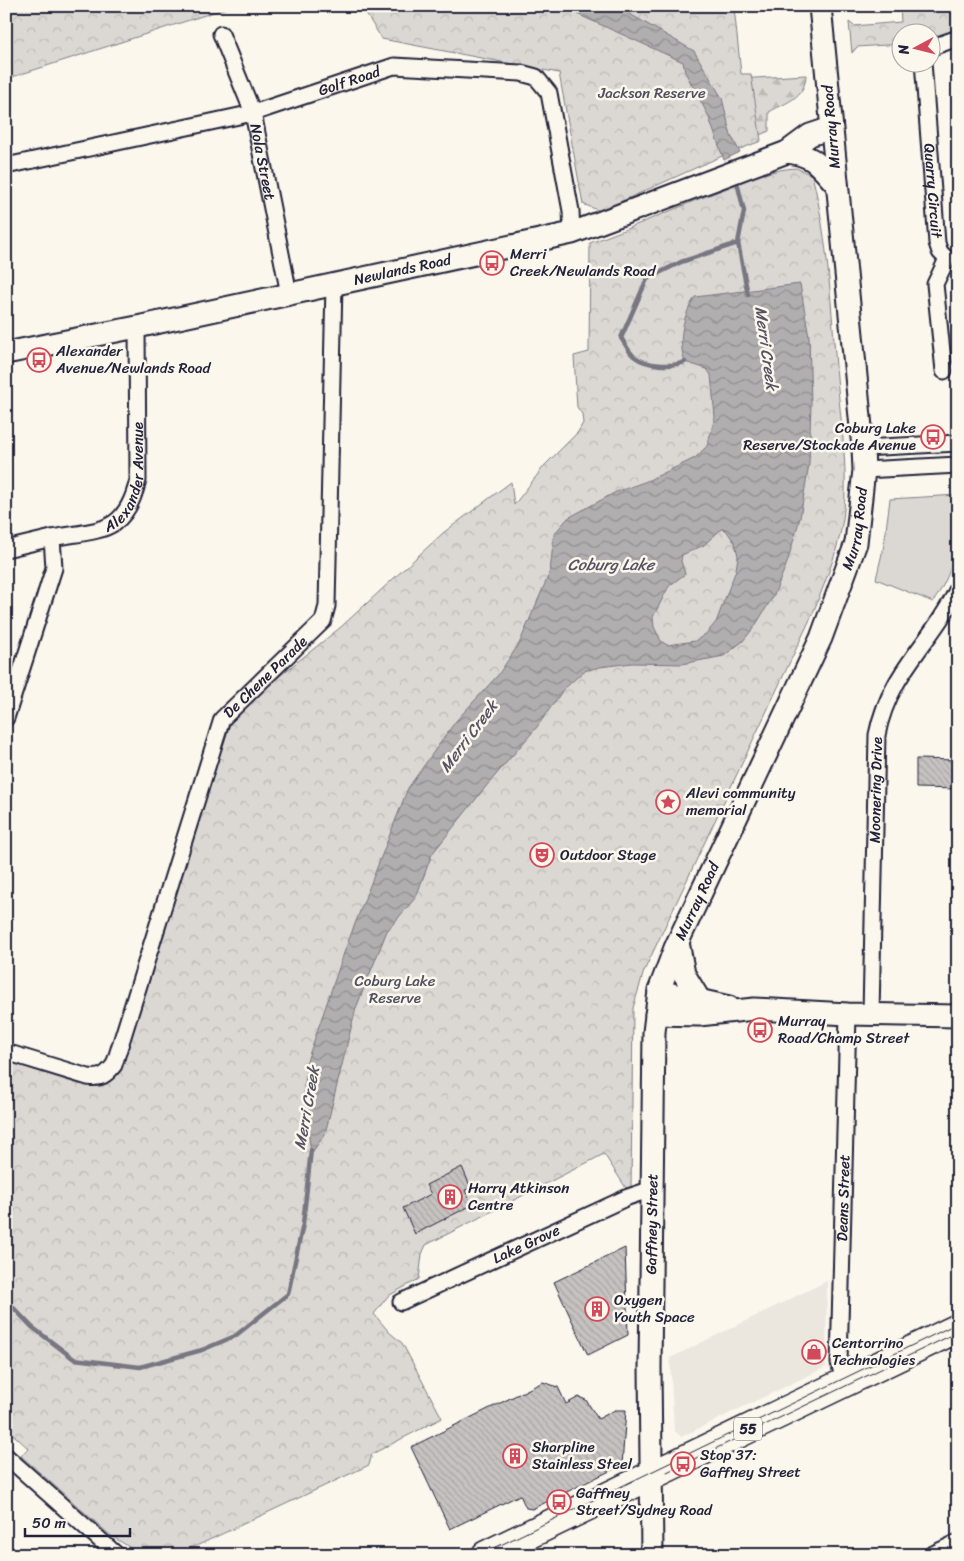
<svg xmlns="http://www.w3.org/2000/svg" width="964" height="1561" font-family="Sriracha,sans-serif">
<style>
.built{fill:#ebe7df}
.forest{fill:url(#forest-firs);stroke:#7e7d87}
.park{fill:url(#park-crowns);stroke:#7e7d87}
.garden{fill:#dbd8d3;stroke:#7e7d87}
.water{fill:url(#water-waves);stroke:#787681;fill-rule:evenodd}
.lines{fill:none;stroke-linecap:round;stroke-linejoin:round}
.stream{stroke:#787681;stroke-width:4.5}
.building{fill:url(#building-back-hatch);stroke:#22223b}
.street-casing{stroke:#22223b;stroke-width:19}
.secondary-casing{stroke:#22223b;stroke-width:25}
.highway-casing{stroke:#22223b;stroke-width:31}
.street{stroke:#fbf7ec;stroke-width:15}
.secondary{stroke:#fbf7ec;stroke-width:21}
.highway{stroke:#fbf7ec;stroke-width:28}
.tram{stroke:#22223b;stroke-width:1}
.labels{text-anchor:middle;stroke-width:5;stroke-linejoin:round;paint-order:stroke}
.shield{fill:#fbf7ec;stroke:#636270;stroke-width:1}
.shield-label{font-size:14px;font-weight:bold;fill:#22223b}
.street-label{font-size:15px;fill:#22223b;stroke:#fbf7ec}
.park-label{font-size:15px;fill:#505061;stroke:#fbf7ec}
.poi-label{font-size:15px;fill:#22223b;stroke:#fbf7ec;text-anchor:start}
.water-label{font-size:16px;font-style:italic;fill:#545364;stroke:#fbf7ec}
</style>
<defs>
<pattern id="forest-firs" width="22" height="20" patternUnits="userSpaceOnUse" patternTransform="scale(1.25)"><rect width="22" height="20" fill="#dbd8d3"/><path d="M5 1l3.5 6h-7zM16 11l3.5 6h-7z" fill="#bcb9b6"/></pattern>
<pattern id="park-crowns" width="20" height="18" patternUnits="userSpaceOnUse" patternTransform="scale(1.25)"><rect width="20" height="18" fill="#dbd8d3"/><path d="M2 6a3 3 0 1 1 6 0M12 15a3 3 0 1 1 6 0" fill="none" stroke="#bcb9b6"/></pattern>
<pattern id="water-waves" width="16" height="10" patternUnits="userSpaceOnUse" patternTransform="scale(1.25)"><rect width="16" height="10" fill="#b1aeb0"/><path d="M0 5q4-4 8 0t8 0" fill="none" stroke="#908d90"/></pattern>
<pattern id="building-back-hatch" width="6" height="6" patternUnits="userSpaceOnUse" patternTransform="scale(1.25)"><rect width="6" height="6" fill="#c6c2c0"/><path d="M-1 5l2 2M0 0l6 6M5-1l2 2" fill="none" stroke="#aaa6a6"/></pattern>
</defs>
<rect width="100%" height="100%" fill="#fbf7ec"/>
<filter id="ink" filterUnits="userSpaceOnUse"><feTurbulence type="fractalNoise" baseFrequency=".02" numOctaves="2"/><feDisplacementMap in="SourceGraphic" scale="10" xChannelSelector="R" yChannelSelector="G"/><feConvolveMatrix kernelMatrix="1 2 1 2 8 2 1 2 1" color-interpolation-filters="sRGB"/></filter>
<g filter="url(#ink)">
<path class="built" d="M827,1281L826,1367L681,1437L674,1430L670,1358Z"/>
<path class="forest" d="M676,6L739,79L806,75C805,98 787,102 769,112V131L745,141Z"/>
<path class="park" d="M6,6H233L6,79Z
M361,6H707V9L734,7L741,74H751L761,141L722,156L600,211L583,204L559,73L382,39Z
M900,6H958V29L932,38V32H902L901,44L857,47L852,53L849,22L854,26L901,22Z
M796,168L812,175C829,241 831,310 837,378C841,424 849,473 843,519C838,552 825,582 813,613L644,971L633,1008L631,1187L626,1188L604,1154L426,1245L422,1254L419,1279L388,1296L374,1314L389,1332L402,1343L442,1418L372,1454L369,1465L177,1555H142L110,1535L21,1456L28,1448L6,1428V1061L78,1084L90,1086L110,1081L120,1068L231,715L341,627L443,533L511,482L514,505L545,465L578,432L583,423L582,414L577,407L574,356L589,352L590,243C637,226 683,204 730,187C752,178 773,169 796,168Z"/>
<path class="garden" d="M958,495C958,537 958,566 933,602L876,579L884,545L890,499Z"/>
<path class="water" d="M570,6H616L694,51L722,98L731,136L740,152L724,160L708,115L685,72L683,62L577,14Z
M800,284L809,336L811,403L809,464L800,518L787,563L774,595L755,626L743,641L724,656L682,664L632,663L600,667L584,671L563,690L537,727L488,784L432,854L416,897L387,931L356,1008L325,1134L311,1154L304,1095L307,1061L346,947L408,788L455,722L498,675L519,644L550,572L554,534L568,518L616,492L647,481L695,458L707,446L715,417L711,375L707,369L685,362C677,340 683,316 695,297ZM721,529L726,530L735,543L738,556L736,570L716,622L706,634L695,641L667,645L661,641L654,627L653,617L669,586L685,574L681,561L682,555L704,545Z"/>
<g class="lines">
<path class="stream" d="M736,178L744,211L738,243L748,295
M685,362C671,367 647,366 635,357C629,353 625,343 621,338L647,279L681,262L738,243
M6,1300L32,1327L74,1359L140,1367L202,1350L235,1336L288,1294L303,1224L311,1150"/>
</g>
<path class="building" d="M916,759L958,760V789L916,788Z
M462,1167L471,1188L465,1190L472,1205L415,1234L403,1208L431,1194L426,1185Z
M625,1248L628,1335L588,1355L554,1282Z
M543,1382L558,1387L566,1404L579,1397L586,1400L598,1419L615,1410H626L622,1465L532,1509L526,1508L520,1495L450,1529L411,1447Z"/>
<g class="lines">
<g class="street-casing">
<g id="street">
<path id="s1" d="M221,34L253,113L289,294"/>
<path d="M932,47L958,38"/>
<path id="s2" d="M923,62L937,243L940,252L947,259L935,284L944,371"/>
<path id="s3" d="M6,166L253,113L394,66L521,73L536,77L549,93L571,211L572,233"/>
<path d="M863,448L958,443"/>
<path d="M864,470L958,465"/>
<path d="M6,549L52,538"/>
<path id="s4" d="M6,718L54,568L52,538C100,529 125,535 138,480L137,327"/>
<path id="s5" d="M871,1014L877,735C889,672 933,642 958,588"/>
<path id="s6" d="M6,1052L88,1077C101,1079 106,1075 114,1065L222,719L323,621L327,606L334,284"/>
<path id="s7" d="M401,1302L628,1197L652,1189"/>
<path id="s8" d="M845,1382L839,1363L848,1014"/>
<path d="M6,1456L117,1555"/>
<path d="M931,1555L958,1542"/>
</g>
</g>
<g class="secondary-casing">
<g id="secondary">
<path d="M787,152C815,155 819,166 837,185"/>
<path id="s9" d="M6,353L137,327L572,233L787,152L810,135L831,128"/>
<path d="M678,942L684,974L699,999"/>
<path d="M659,991L729,1007"/>
<path d="M656,1014L699,1015L754,1009L848,1014L958,1016"/>
<path id="s10" d="M652,1555L650,1367L654,1032L659,991L675,948L821,638L856,543L864,470L863,448L820,6"/>
</g>
</g>
<g class="highway-casing">
<path id="highway" d="M486,1555L958,1328"/>
</g>
<use href="#street" class="street"/>
<use href="#secondary" class="secondary"/>
<use href="#highway" class="highway"/>
<path class="tram" d="M667,1472L958,1332
M480,1555L958,1323"/>
</g>
</g>
<defs>
<g id="bus-ring" transform="scale(1.25)"><circle r="9.5" fill="#fbf7ec" stroke="#d1495b" stroke-width="1.5"/><path d="M-5-6H5V4H4V6H2V4H-2V6H-4V4H-5ZM-3.5-4V0h7V-4ZM-3.5 1.2v1.5H-2V1.2ZM2 1.2v1.5H3.5V1.2Z" fill="#d1495b"/></g>
<g id="sight-ring" transform="scale(1.25)"><circle r="9.5" fill="#fbf7ec" stroke="#d1495b" stroke-width="1.5"/><path d="M0-6L1.8-2.2L6-1.7L2.9 1.2L3.7 5.4L0 3.3L-3.7 5.4L-2.9 1.2L-6-1.7L-1.8-2.2Z" fill="#d1495b"/></g>
<g id="theatre-ring" transform="scale(1.25)"><circle r="9.5" fill="#fbf7ec" stroke="#d1495b" stroke-width="1.5"/><path d="M-5-5.5Q0-4 5-5.5V0Q5 5 0 6Q-5 5-5 0ZM-3.3-2.5H-1v1.5H-3.3ZM1-2.5H3.3v1.5H1ZM-2.8 1Q0 5.5 2.8 1Z" fill="#d1495b"/></g>
<g id="building-ring" transform="scale(1.25)"><circle r="9.5" fill="#fbf7ec" stroke="#d1495b" stroke-width="1.5"/><path d="M-4-6H4V6H1V3H-1V6H-4ZM-2.5-4.3h1.7v1.8h-1.7ZM.8-4.3h1.7v1.8H.8ZM-2.5-1h1.7V.8h-1.7ZM.8-1h1.7V.8H.8Z" fill="#d1495b"/></g>
<g id="shop-ring" transform="scale(1.25)"><circle r="9.5" fill="#fbf7ec" stroke="#d1495b" stroke-width="1.5"/><path d="M-5-2.5h2.3a2.7 3.5 0 0 1 5.4 0H5L5.5 6h-11ZM-1.5-2.5h3a1.5 2.3 0 0 0-3 0Z" fill="#d1495b"/></g>
</defs>
<g fill-rule="evenodd">
<use href="#bus-ring" x="492" y="263"/>
<use href="#bus-ring" x="39" y="360"/>
<use href="#bus-ring" x="933" y="437"/>
<use href="#sight-ring" x="668" y="802"/>
<use href="#theatre-ring" x="542" y="855"/>
<use href="#bus-ring" x="760" y="1030"/>
<use href="#building-ring" x="450" y="1197"/>
<use href="#building-ring" x="597" y="1309"/>
<use href="#shop-ring" x="814" y="1352"/>
<use href="#building-ring" x="515" y="1456"/>
<use href="#bus-ring" x="683" y="1464"/>
<use href="#bus-ring" x="559" y="1502"/>
</g>
<g class="labels">
<rect class="shield" x="734" y="1417.5" width="28" height="23" rx="4"/>
<g class="shield-label">
<text x="748" y="1434">55</text>
</g>
<g class="street-label">
<text dy="5" stroke="none"><textPath href="#s3" startOffset="354">Golf Road</textPath></text>
<text transform="translate(831 127) rotate(-95)" y="5">Murray Road</text>
<text dy="5" stroke="none"><textPath href="#s1" startOffset="135">Nola Street</textPath></text>
<text dy="5" stroke="none"><textPath href="#s2" startOffset="129">Quarry Circuit</textPath></text>
<text dy="5" stroke="none"><textPath href="#s9" startOffset="405">Newlands Road</textPath></text>
<text dy="5" stroke="none"><textPath href="#s4" startOffset="301">Alexander Avenue</textPath></text>
<text dy="5" stroke="none"><textPath href="#s10" startOffset="1068">Murray Road</textPath></text>
<text dy="5" stroke="none"><textPath href="#s6" startOffset="539">De Chene Parade</textPath></text>
<text dy="5" stroke="none"><textPath href="#s5" startOffset="224">Moonering Drive</textPath></text>
<text dy="5" stroke="none"><textPath href="#s10" startOffset="662">Murray Road</textPath></text>
<text dy="5" stroke="none"><textPath href="#s8" startOffset="185">Deans Street</textPath></text>
<text dy="5" stroke="none"><textPath href="#s10" startOffset="331">Gaffney Street</textPath></text>
<text dy="5" stroke="none"><textPath href="#s7" startOffset="138">Lake Grove</textPath></text>
</g>
<g class="park-label">
<text x="652" y="98">Jackson Reserve</text>
<text x="395" y="986">Coburg Lake<tspan x="395" dy="17">Reserve</tspan></text>
</g>
<g class="poi-label">
<text x="510" y="259">Merri<tspan x="510" dy="17">Creek/Newlands Road</tspan></text>
<text x="56" y="356">Alexander<tspan x="56" dy="17">Avenue/Newlands Road</tspan></text>
<text x="916" y="433" text-anchor="end">Coburg Lake<tspan x="916" dy="17">Reserve/Stockade Avenue</tspan></text>
<text x="686" y="798">Alevi community<tspan x="686" dy="17">memorial</tspan></text>
<text x="560" y="860">Outdoor Stage</text>
<text x="778" y="1026">Murray<tspan x="778" dy="17">Road/Champ Street</tspan></text>
<text x="468" y="1193">Harry Atkinson<tspan x="468" dy="17">Centre</tspan></text>
<text x="614" y="1305">Oxygen<tspan x="614" dy="17">Youth Space</tspan></text>
<text x="832" y="1348">Centorrino<tspan x="832" dy="17">Technologies</tspan></text>
<text x="532" y="1452">Sharpline<tspan x="532" dy="17">Stainless Steel</tspan></text>
<text x="700" y="1460">Stop 37:<tspan x="700" dy="17">Gaffney Street</tspan></text>
<text x="576" y="1498">Gaffney<tspan x="576" dy="17">Street/Sydney Road</tspan></text>
</g>
<g class="water-label">
<text transform="translate(767 348) rotate(82)" y="6">Merri Creek</text>
<text x="611" y="570">Coburg Lake</text>
<text transform="translate(468 736) rotate(-53)" y="6">Merri Creek</text>
<text transform="translate(306 1108) rotate(-80)" y="6">Merri Creek</text>
</g>
</g>
<rect width="964" height="1561" fill="none" stroke="#fbf7ec" stroke-width="25"/>
<rect x="12" y="12" width="939" height="1536" fill="none" stroke="#22223b" stroke-width="2" filter="url(#ink)"/>
<g transform="translate(916 48) rotate(263)"><circle r="24" fill="#fbf7ec" stroke="#a4a2a5"/>
<path d="M0-4L9 19L0 12L-9 19Z" fill="#d1495b"/>
<text y="-8" font-size="14" font-weight="bold" text-anchor="middle" fill="#22223b">N</text>
</g>
<path d="M25 1528v8h105v-8" fill="none" stroke="#22223b" stroke-width="2.5"/>
<text x="32" y="1528" font-size="15" fill="#22223b" stroke="#fbf7ec" stroke-width="4" paint-order="stroke">50 m</text>
</svg>
